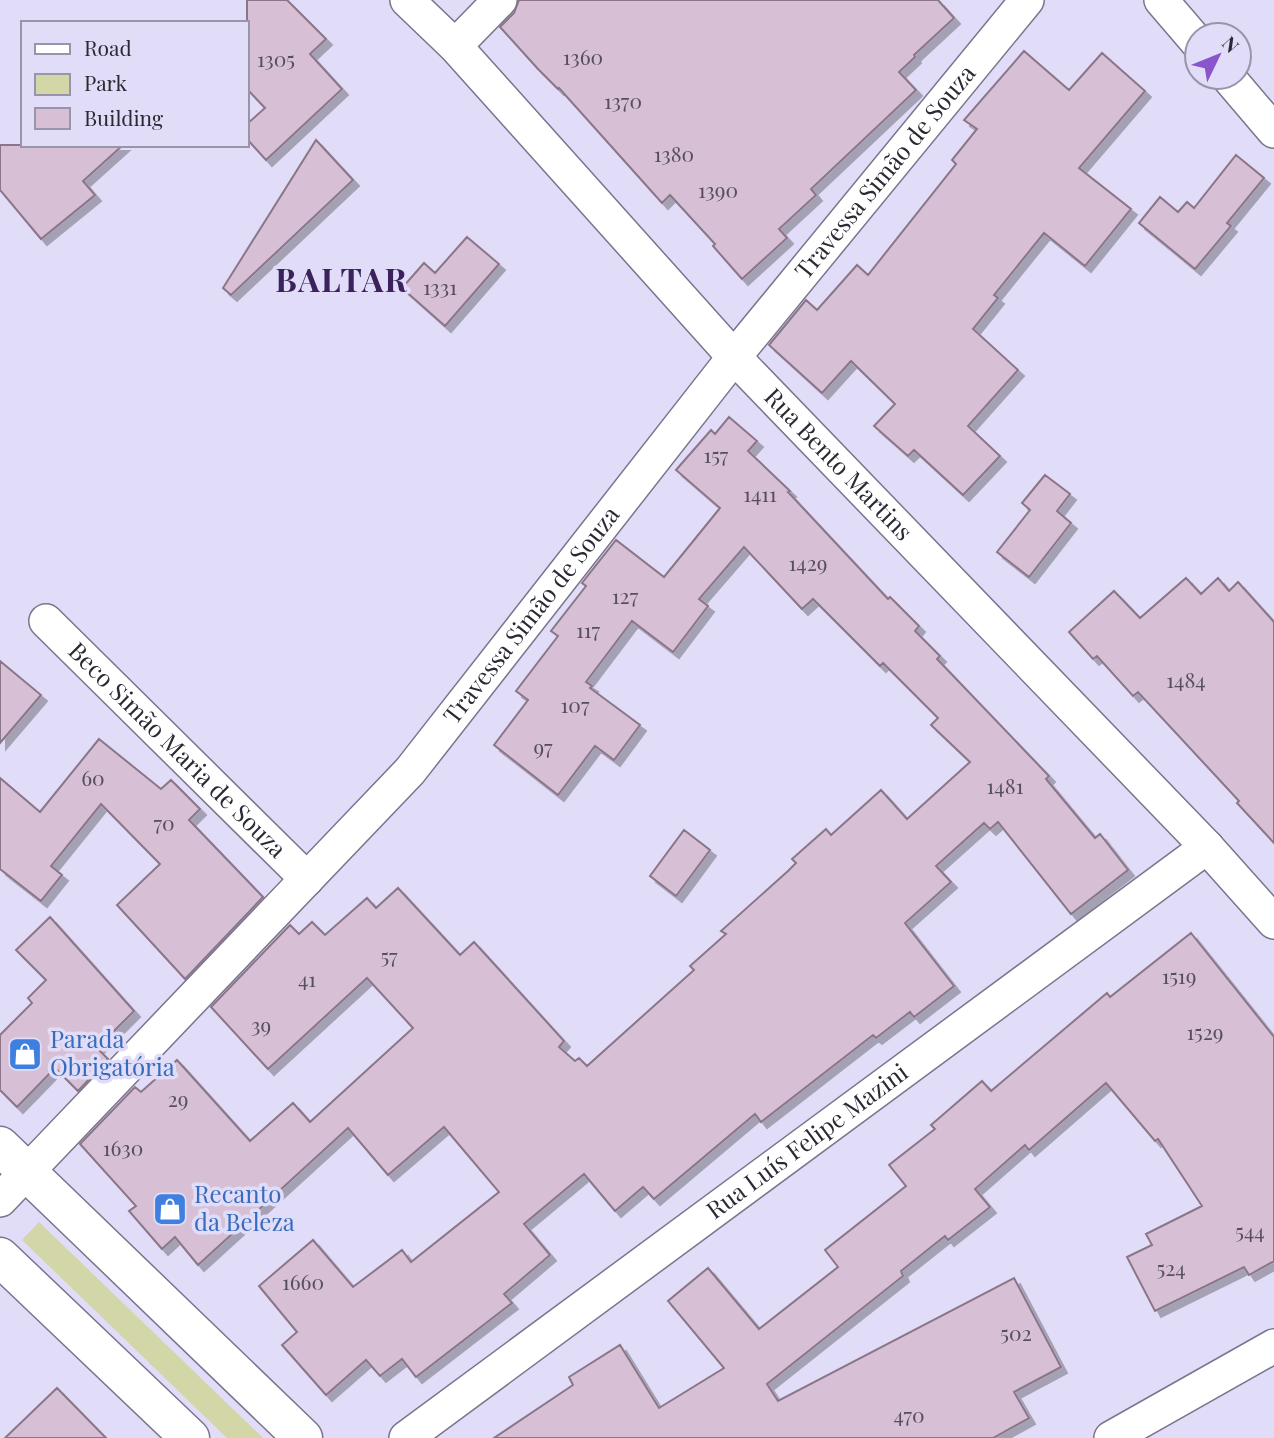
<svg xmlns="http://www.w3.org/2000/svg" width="1274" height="1438" font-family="'Playfair Display',serif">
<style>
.green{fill:#d3d7a7}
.building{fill:#d7c0d5;stroke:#8b7689;stroke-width:2;filter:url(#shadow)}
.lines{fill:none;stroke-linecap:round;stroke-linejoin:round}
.street-casing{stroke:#7a758d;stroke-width:36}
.secondary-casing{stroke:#7a758d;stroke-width:41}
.street{stroke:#fff;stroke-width:33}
.secondary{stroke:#fff;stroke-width:38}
.labels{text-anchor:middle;stroke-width:7;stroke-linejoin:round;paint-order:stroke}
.number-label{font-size:21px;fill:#564f5c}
.street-label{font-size:24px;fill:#2b2933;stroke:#e1dcf7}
.shop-label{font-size:24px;fill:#366cbe;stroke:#e1dcf7;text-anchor:start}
.district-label{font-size:32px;font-weight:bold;letter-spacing:2px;fill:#3c225c;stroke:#e1dcf7}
</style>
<defs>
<filter id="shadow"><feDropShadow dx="6" dy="6" stdDeviation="0" flood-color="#0004"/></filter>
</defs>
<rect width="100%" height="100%" fill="#e1dcf7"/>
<path class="green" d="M39,1222L263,1438H227L22,1240Z"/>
<path class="building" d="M247,0H287L326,39L310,54L342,89L266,160L247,139V124L265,108L247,89Z
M519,0H938L954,18L914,55L915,57L899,72L916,90L811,189L816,195L779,229L787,238L742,279L713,246L715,244L670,195L662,203L559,88L558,89L538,69L500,27L514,13Z
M1024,51L1069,90L1102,53L1145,91L1079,168L1131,209L1085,266L1044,233L994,295L998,298L973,329L1018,370L968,426L1000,456L963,495L914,450L908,456L874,426L895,404L851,361L822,393L769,345L806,300L817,310L857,265L868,275L956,164L952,160L977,129L964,120Z
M316,140L353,180L231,295L223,288Z
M0,145H123L83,181L95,195L41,239L0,190Z
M1236,155L1264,178L1227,223L1231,226L1195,269L1139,223L1160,197L1178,212L1187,202L1194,208Z
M467,237L499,264L445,326L402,288L424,263L435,273Z
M729,417L757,441L748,451L790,491L788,492L888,599L890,597L919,626L915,631L940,656L937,659L1049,776L1046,779L1095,838L1100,834L1128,870L1071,914L998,822L990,829L984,823L936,866L951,882L905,923L954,986L914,1017L910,1012L876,1038L873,1035L761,1122L755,1114L654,1199L643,1187L615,1211L584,1174L524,1224L550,1255L504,1294L512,1303L416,1377L402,1359L380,1376L366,1360L326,1395L282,1345L297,1332L259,1286L313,1240L353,1287L402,1250L411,1262L499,1192L444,1127L388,1175L348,1128L198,1265L175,1237L162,1249L129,1211L136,1206L80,1144L135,1087L141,1092L177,1060L250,1141L293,1103L310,1122L413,1028L367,978L268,1069L211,1007L290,925L299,934L312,922L325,935L367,898L376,908L398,888L460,955L474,942L564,1041L559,1047L575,1061L579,1058L587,1066L694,970L690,966L726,934L721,931L788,871L796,863L792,859L826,829L831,835L881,790L907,819L970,762L931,725L938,718L883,663L880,666L813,599L802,609L744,547L699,599L708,606L673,652L632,621L586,682L592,686L590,688L640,725L614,760L595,746L558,795L494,745L528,700L516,691L558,636L551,631L586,586L582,583L616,540L664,577L720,508L676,470L711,430L715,434Z
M1045,475L1070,494L1057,511L1071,523L1029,577L997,552L1030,510L1022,503Z
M1186,578L1201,594L1218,578L1229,591L1238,582L1274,622V843L1237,803L1239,801L1138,692L1133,696L1097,656L1093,659L1069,632L1114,591L1140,618Z
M0,661L41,695L0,743Z
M99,739L161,789L171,780L200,809L189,820L263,897L185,979L117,905L160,864L101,804L51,866L62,875L41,901L0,869V778L40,812Z
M684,830L710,850L676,896L650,876Z
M50,917L134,1011L97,1048L108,1059L78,1091L55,1068L17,1107L0,1090V1035L32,1003L28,998L46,980L16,950Z
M1191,933L1274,1037V1261L1249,1275L1244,1267L1155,1311L1127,1257L1152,1245L1146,1234L1202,1206L1158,1139L1155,1141L1106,1083L1029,1150L1025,1145L975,1189L990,1207L948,1240L945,1236L901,1271L903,1276L767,1384L778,1401L1014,1278L1061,1367L1014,1392L1029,1418L993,1438H494L573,1385L569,1377L620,1345L659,1408L724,1368L668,1301L708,1268L759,1329L838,1267L825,1250L906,1186L889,1165L935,1129L931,1125L982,1081L991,1091L1107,993L1110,997Z
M57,1388L106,1438H5Z"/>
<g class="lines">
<g class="street-casing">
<g id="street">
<path id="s1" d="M407,0L455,46L734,357L1207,847L1274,922"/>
<path d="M1161,0L1197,42"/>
<path d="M455,46L500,0"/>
<path d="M1228,77L1274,131"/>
<path id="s2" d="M46,621L307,879"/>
<path id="s3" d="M0,1200L410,771L734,357L1027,0"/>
<path id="s4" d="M406,1438L1207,847"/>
<path d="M1111,1438L1274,1346"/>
</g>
</g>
<g class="secondary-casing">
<path id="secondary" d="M0,1146L303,1438
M0,1257L190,1438"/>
</g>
<use href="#street" class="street"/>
<use href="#secondary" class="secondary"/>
</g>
<defs>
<g id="shop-square" transform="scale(1.75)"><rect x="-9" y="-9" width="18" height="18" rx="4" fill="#3f7fe0" stroke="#e1dcf7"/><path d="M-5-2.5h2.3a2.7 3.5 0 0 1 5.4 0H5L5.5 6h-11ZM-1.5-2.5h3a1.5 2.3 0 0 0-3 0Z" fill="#fff"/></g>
</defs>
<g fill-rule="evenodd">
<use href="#shop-square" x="25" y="1054"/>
<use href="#shop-square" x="170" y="1209"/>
</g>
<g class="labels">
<g class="number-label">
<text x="583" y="65">1360</text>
<text x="276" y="67">1305</text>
<text x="623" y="109">1370</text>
<text x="674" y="162">1380</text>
<text x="718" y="198">1390</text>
<text x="440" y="295">1331</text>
<text x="716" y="463">157</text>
<text x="760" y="502">1411</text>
<text x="808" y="571">1429</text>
<text x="625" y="604">127</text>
<text x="588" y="638">117</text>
<text x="1186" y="688">1484</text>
<text x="575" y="713">107</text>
<text x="543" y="755">97</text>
<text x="93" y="786">60</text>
<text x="1005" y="794">1481</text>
<text x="164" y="831">70</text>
<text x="389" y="964">57</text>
<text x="1179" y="984">1519</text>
<text x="307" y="987">41</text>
<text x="261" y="1033">39</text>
<text x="1205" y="1040">1529</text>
<text x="178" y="1107">29</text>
<text x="123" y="1156">1630</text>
<text x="1250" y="1239">544</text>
<text x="1171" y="1276">524</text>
<text x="303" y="1290">1660</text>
<text x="1016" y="1341">502</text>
<text x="909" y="1423">470</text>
</g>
<g class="street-label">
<text dy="8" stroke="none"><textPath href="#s3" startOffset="1358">Travessa Simão de Souza</textPath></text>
<text dy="8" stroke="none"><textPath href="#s1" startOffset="634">Rua Bento Martins</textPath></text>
<text dy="8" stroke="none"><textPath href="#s3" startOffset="791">Travessa Simão de Souza</textPath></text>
<text dy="8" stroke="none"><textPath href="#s2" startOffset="184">Beco Simão Maria de Souza</textPath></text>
<text dy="8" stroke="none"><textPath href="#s4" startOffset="499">Rua Luís Felipe Mazini</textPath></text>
</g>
<g class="shop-label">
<text x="50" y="1048">Parada<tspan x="50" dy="28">Obrigatória</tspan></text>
<text x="194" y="1203">Recanto<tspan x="194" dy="28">da Beleza</tspan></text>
</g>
<g class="district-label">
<text x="342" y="292">BALTAR</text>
</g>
</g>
<rect x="21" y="21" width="228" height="126" fill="#e1dcf7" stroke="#9894a9" stroke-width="2"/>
<rect x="35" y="44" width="35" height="10" fill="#ffffff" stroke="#9894a9" stroke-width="2"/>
<text x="84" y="56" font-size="21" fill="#2b2933">Road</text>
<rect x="35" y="74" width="35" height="21" fill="#d3d7a7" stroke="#9894a9" stroke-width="2"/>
<text x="84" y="91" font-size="21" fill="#2b2933">Park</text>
<rect x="35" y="108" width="35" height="21" fill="#d7c0d5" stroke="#9894a9" stroke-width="2"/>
<text x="84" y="126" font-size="21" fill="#2b2933">Building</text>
<g transform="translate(1218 56) rotate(47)"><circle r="33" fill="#e1dcf7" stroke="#9894a9" stroke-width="2"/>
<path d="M0-5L12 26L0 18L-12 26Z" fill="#8954cc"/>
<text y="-10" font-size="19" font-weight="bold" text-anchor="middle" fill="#2b2933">N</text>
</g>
</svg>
